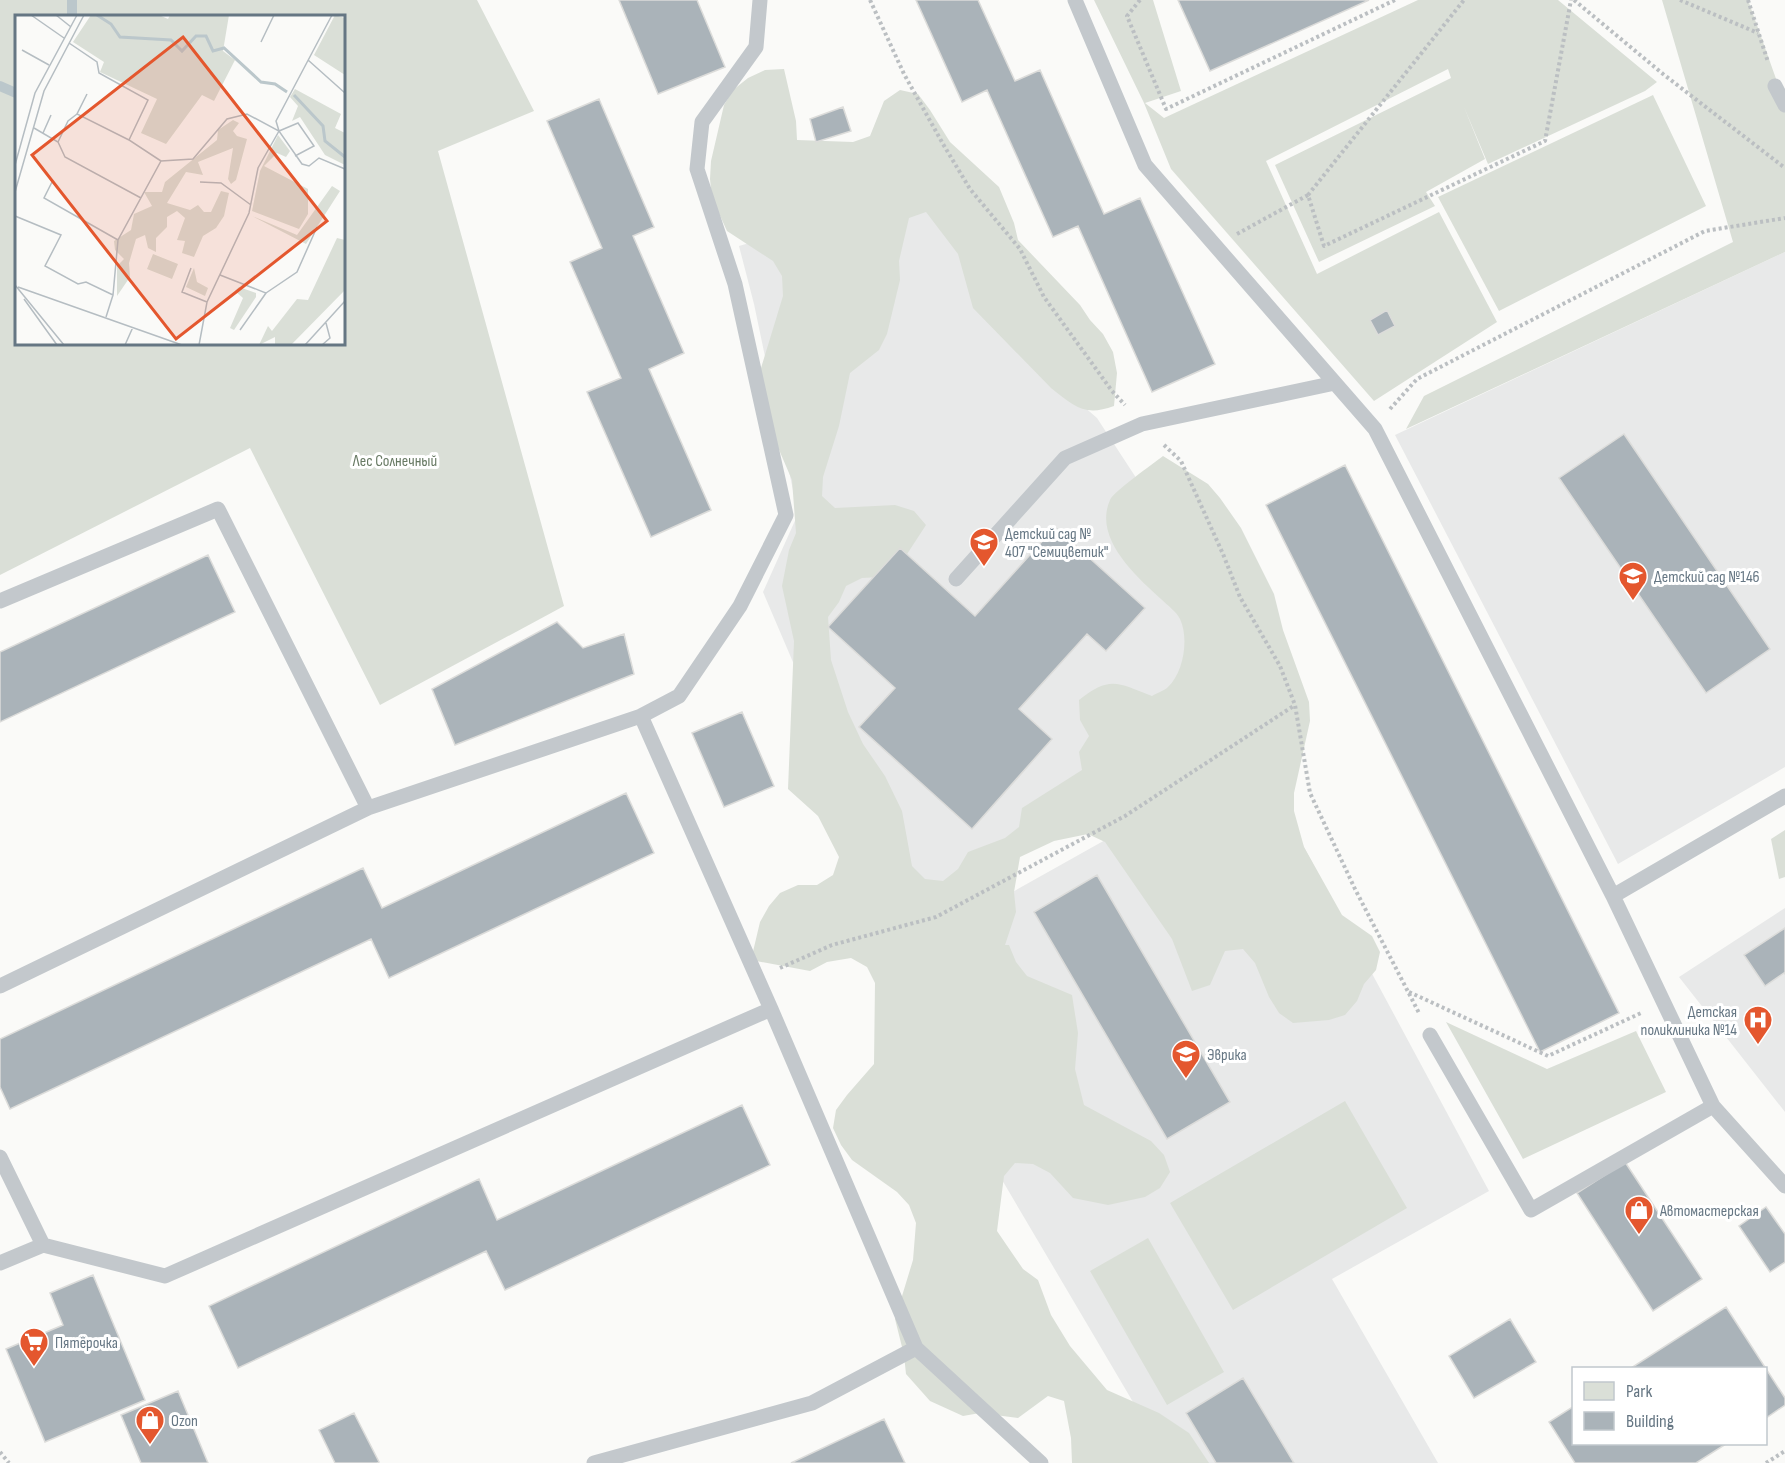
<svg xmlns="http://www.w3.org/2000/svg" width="1785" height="1463" font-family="'Sofia Sans Condensed',sans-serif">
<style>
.built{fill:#e8e9e9}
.green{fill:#dadfd7;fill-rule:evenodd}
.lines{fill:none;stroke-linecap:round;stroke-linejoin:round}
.stream{stroke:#bbc7cb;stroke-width:10}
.building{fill:#aab3b9;stroke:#dcdcda;stroke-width:1.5}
.path{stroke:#bbbfc2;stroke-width:4;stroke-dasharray:3 3;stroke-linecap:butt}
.service{stroke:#c3c8cc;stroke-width:15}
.labels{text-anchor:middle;stroke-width:6;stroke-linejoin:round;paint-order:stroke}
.park-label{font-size:16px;fill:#687a64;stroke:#fff}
.poi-label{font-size:16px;fill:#657683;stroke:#fff;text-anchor:start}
.inset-river{fill:none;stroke:#bbc7cb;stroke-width:3}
.inset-road{fill:none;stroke:#b5bdc2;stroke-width:1.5}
.view{fill:#e4572e;fill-opacity:0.15;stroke:#e4572e;stroke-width:3}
.inset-edge{fill:none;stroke:#657683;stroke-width:3}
</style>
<rect width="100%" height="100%" fill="#fafaf8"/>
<path class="built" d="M933,190L1044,372L1097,418L1180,545L1262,680L899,910L763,592L798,514L754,304L739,246Z
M1785,252V767L1618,864L1395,435Z
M1255,756L1489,1191L1332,1279L1438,1463H1169L877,968Z
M1785,908V1112L1679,977Z"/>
<path class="green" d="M0,0H477L534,111L438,151L564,606L380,705L250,448L0,575ZM16,16H344V344H16Z
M1094,0H1153L1181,91L1145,103L1164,118L1418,0H1558L1657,82L1645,91L1488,164L1464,107L1485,159L1426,192L1435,206L1319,262L1275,165L1451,78L1448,69L1266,161L1317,274L1439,212L1497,322L1374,401L1171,169L1144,103Z
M1662,0H1748L1785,104V252L1406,429L1424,396L1733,242Z
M784,69L796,121L797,140L853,142L870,136L884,101L900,90L918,94L930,110L950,142L999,187L1014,223L1018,240L1080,305L1090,320L1103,334L1113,352L1117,373L1114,406C1084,417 1074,406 1051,388L973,308L958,254L926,212L909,218L899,261L900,280L887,334L879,350L850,373L839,426L823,477L822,496L835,508L895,505L914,511L926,525L896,571L880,577L862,578L846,586L839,602L828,617L831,660L848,712L863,744L885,776L902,811L912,866L925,879L943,881L958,869L968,852L1005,838L1019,827L1022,808L1082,770L1079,752L1089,736L1080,720L1079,700C1110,675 1118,683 1152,696C1156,693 1164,691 1168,687C1184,672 1189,638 1180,619C1177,612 1167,605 1161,599C1136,576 1093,538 1110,500C1114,491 1153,464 1163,456L1208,484L1220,498L1241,528L1274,594L1283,630L1309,702L1310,721L1294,793V811L1304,847L1342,915L1372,936L1380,952L1376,970L1364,984L1357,1001L1345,1015L1329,1020L1293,1023L1279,1013L1269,997L1255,963L1243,949L1225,951L1210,985L1192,991L1172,939L1105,842L1088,834L1054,841L1020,857L1014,892L1016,912L1005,945H1009L1016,962L1027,976L1072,995L1078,1033L1075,1069L1084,1105L1151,1141L1164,1155L1170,1172L1160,1188L1145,1197L1108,1205L1073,1198L1050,1173L1033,1164L1015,1163L1004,1176L997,1231L1023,1269L1038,1280L1051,1315L1070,1346L1107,1390L1159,1413L1189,1433L1209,1463H1072L1071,1438L1064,1401L1048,1396L1018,1418L980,1413L963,1416L930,1401L906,1374L904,1355L895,1319L913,1260L916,1223L909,1205L897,1192L852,1160L841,1145L833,1128L836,1110L847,1095L874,1064L875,983L867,967L851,958L827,962L810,971L751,960L760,922L769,906L780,893L798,885H817L833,875L839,857L818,816L788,789L794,641L782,586L789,550L796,533L792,480L761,408V368L783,296L782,276L773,261L727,231L712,198L710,179L711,161L724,105L733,90L748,78L765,70Z
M1653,95L1706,206L1499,311L1438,197Z
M1785,830V877L1779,879L1771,839Z
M1446,1022L1547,1069L1636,1031L1666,1092L1523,1159Z
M1345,1101L1407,1208L1233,1310L1170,1203Z
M1148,1238L1224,1372L1167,1405L1090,1271Z"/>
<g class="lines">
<path class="stream" d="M72,0V16
M0,86L16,93"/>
</g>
<path class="building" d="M619,0H697L725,67L658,94Z
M916,0H978L1015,81L1040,70L1104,214L1140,198L1215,364L1152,392L1078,226L1053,237L987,90L962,102Z
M1178,0H1369L1210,71Z
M599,99L654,227L633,236L684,353L649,369L711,510L651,537L587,392L621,378L570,262L602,248L547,121Z
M843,107L851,131L816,142L810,119Z
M1387,310L1395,326L1378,335L1370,320Z
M1624,434L1770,649L1706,693L1559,478Z
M1345,465L1619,1013L1540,1052L1266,505Z
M1055,527L1145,608L1106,651L1087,634L1019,709L1052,739L972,829L859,727L895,688L828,627L900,548L975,616Z
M208,555L235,612L0,722V652Z
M557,622L583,648L624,634L634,674L455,745L432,689Z
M742,712L774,786L724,807L692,733Z
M626,793L654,853L389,978L371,939L10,1109L0,1087V1039L363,868L382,908Z
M1097,875L1230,1102L1167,1139L1034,912Z
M1785,928V974L1784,973L1765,986L1744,955Z
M742,1105L770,1165L505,1290L486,1251L238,1368L209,1306L479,1179L497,1220Z
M1625,1162L1702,1279L1653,1311L1577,1193Z
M1766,1207L1785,1234V1262L1770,1272L1739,1226Z
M93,1275L145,1400L45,1442L6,1349L63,1325L50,1293Z
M1726,1307L1785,1398V1405L1766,1418V1368H1631Z
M1510,1319L1536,1362L1474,1398L1449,1356Z
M1243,1378L1294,1463H1216L1186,1413Z
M178,1391L208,1463H141L121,1415Z
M1574,1406V1444H1726L1696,1463H1575L1549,1422Z
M354,1413L379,1462L377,1463H335L319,1430Z
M884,1419L905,1463H791Z"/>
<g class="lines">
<path class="path" d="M870,0L904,74L943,144L970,189L1020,249L1044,297L1112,391L1125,405
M1140,0L1127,16L1166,109L1395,0
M1574,0L1663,74L1785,168
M1680,0L1758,33
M1748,0L1768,62
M1308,195L1464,0
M1237,234L1308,195L1324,246L1545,141L1571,0
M1390,409L1417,379L1705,231L1785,218
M1164,445L1181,461L1223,554L1240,597L1280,666L1295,705L1310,793L1355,889L1419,1013
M780,968L832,945L936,917L1125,816L1295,705
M1409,992L1548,1056L1641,1013
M0,1452L9,1463
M1766,1463L1785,1451"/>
<path class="service" d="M760,0L756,47L702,122L697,169L735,284L786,515L740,606L679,696L641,716L771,1009L916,1348L1041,1463
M1075,0L1145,165L1375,429L1613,896L1713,1106L1785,1186
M1775,86L1785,105
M956,579L1065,458L1142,424L1335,383
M0,601L218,509L368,808L641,716
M1613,896L1785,796
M0,986L368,808
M1430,1035L1531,1210L1713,1106
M0,1157L43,1245
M0,1263L43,1245L165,1276L771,1009
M594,1463L812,1403L916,1348"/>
</g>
<defs>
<g id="school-pin" transform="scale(1.5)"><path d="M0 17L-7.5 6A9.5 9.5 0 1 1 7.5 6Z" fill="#e4572e" stroke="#fff"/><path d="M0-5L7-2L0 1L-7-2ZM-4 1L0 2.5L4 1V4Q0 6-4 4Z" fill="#fff"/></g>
<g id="hospital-pin" transform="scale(1.5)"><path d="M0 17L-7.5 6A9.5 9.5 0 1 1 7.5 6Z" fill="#e4572e" stroke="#fff"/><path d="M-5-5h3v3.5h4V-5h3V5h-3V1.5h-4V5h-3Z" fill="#fff"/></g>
<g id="shop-pin" transform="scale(1.5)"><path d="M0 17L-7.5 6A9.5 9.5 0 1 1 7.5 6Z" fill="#e4572e" stroke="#fff"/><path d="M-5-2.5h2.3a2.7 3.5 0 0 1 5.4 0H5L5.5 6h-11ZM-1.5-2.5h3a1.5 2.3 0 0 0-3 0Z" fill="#fff"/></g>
<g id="supermarket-pin" transform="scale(1.5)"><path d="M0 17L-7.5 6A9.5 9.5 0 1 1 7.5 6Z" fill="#e4572e" stroke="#fff"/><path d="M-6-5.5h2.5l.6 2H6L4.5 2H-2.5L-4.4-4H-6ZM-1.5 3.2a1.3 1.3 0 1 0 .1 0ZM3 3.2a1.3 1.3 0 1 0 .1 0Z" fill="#fff"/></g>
</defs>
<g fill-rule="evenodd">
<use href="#school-pin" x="984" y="542"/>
<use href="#school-pin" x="1633" y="576"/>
<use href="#hospital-pin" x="1758" y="1020"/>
<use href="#school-pin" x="1186" y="1054"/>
<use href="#shop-pin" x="1639" y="1210"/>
<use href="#supermarket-pin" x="34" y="1342"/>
<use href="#shop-pin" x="150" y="1420"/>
</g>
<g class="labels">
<g class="park-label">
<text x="395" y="466">Лес Солнечный</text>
</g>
<g class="poi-label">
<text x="1005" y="539">Детский сад №<tspan x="1005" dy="18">407 "Семицветик"</tspan></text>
<text x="1654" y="582">Детский сад №146</text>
<text x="1737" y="1017" text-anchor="end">Детская<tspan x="1737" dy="18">поликлиника №14</tspan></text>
<text x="1207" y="1060">Эврика</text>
<text x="1660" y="1216">Автомастерская</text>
<text x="55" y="1348">Пятёрочка</text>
<text x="171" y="1426">Ozon</text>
</g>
</g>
<g transform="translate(15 15)">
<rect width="330" height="330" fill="#fafaf8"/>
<path d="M76,0H144L153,4L155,0H214L208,36L220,45L199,86L187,80L151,129L126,118L142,84L85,57L89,47L58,27ZM320,0L330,3V60L299,40ZM280,74L326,99L320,113L330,118V150L310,140L285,102L277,106L283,91L275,82ZM218,105L224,108L218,116L222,121L232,124L221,165L216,169L213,164L218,133L183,147L188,160L171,157L152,188L175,195L183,190L189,197H196L206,176L214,178L209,201L201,213L188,221L179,242L167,238L170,226L162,225L170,203L162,196L152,202V212L141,223V237L133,233L130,220L121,224L114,248L115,262L102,281V251L109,244L100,235L99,226L116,215L119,199L137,191L129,177H147L150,167L202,125L203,115ZM263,120L275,136L271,142L262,138L249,151L293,174V199L284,214L237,196L245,156ZM317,171L325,176L291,229L237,201L282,220ZM322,223L330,225V275L276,330H260V322L244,330L253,311L257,316L282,284L293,285ZM138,239L163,249L157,264L132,254ZM179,253L182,267L193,273L190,281L171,272ZM224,272L241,278V282L219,315L215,313L228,283L220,276Z" fill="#dadfd7"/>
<path class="inset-river" d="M82,0L96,9L105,22L156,25L167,36L181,21H191L198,36L209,33L246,67L260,69L272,77M279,80L308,111L310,126L330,142"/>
<path class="inset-road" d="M16,0L49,23M41,0L56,12M246,27L259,0M54,28L82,47L84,58L133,85L114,125L146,146M7,35L34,50M293,45L330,78M72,79L62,99L114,125M19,113L43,127L50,142L126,183M264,116L283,108L299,131L280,141M28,118L36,100M43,127L53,106L62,99M0,150L20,78L62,0M37,167L29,183L103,225M185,167L206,168L236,190M0,177L29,76L69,0M0,201L46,220L30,251L63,269L71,267L98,280M176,253L167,277L192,287M205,260L251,278L225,315M0,270L49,330M3,272L167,330M251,278L282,257L302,212M9,284L42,330M91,302L98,280L103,225L146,146L178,144L212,104L232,99L264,116L287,149L294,151L304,143L330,154M110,330L118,312M184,330L192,287L234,198L243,153L264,116L261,106L317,0M290,330L330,286M307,330L315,323L311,308"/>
<path class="view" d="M168,22L312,206L161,324L17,140Z"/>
<rect width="330" height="330" class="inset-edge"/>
</g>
<rect x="1572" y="1367" width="195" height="78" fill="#ffffff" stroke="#c1c8cd" stroke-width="1.5"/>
<rect x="1584" y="1382" width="30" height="18" fill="#dadfd7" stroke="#c1c8cd" stroke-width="1.5"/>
<text x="1626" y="1397" font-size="18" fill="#657683">Park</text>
<rect x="1584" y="1412" width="30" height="18" fill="#aab3b9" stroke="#c1c8cd" stroke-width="1.5"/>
<text x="1626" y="1427" font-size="18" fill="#657683">Building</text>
</svg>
